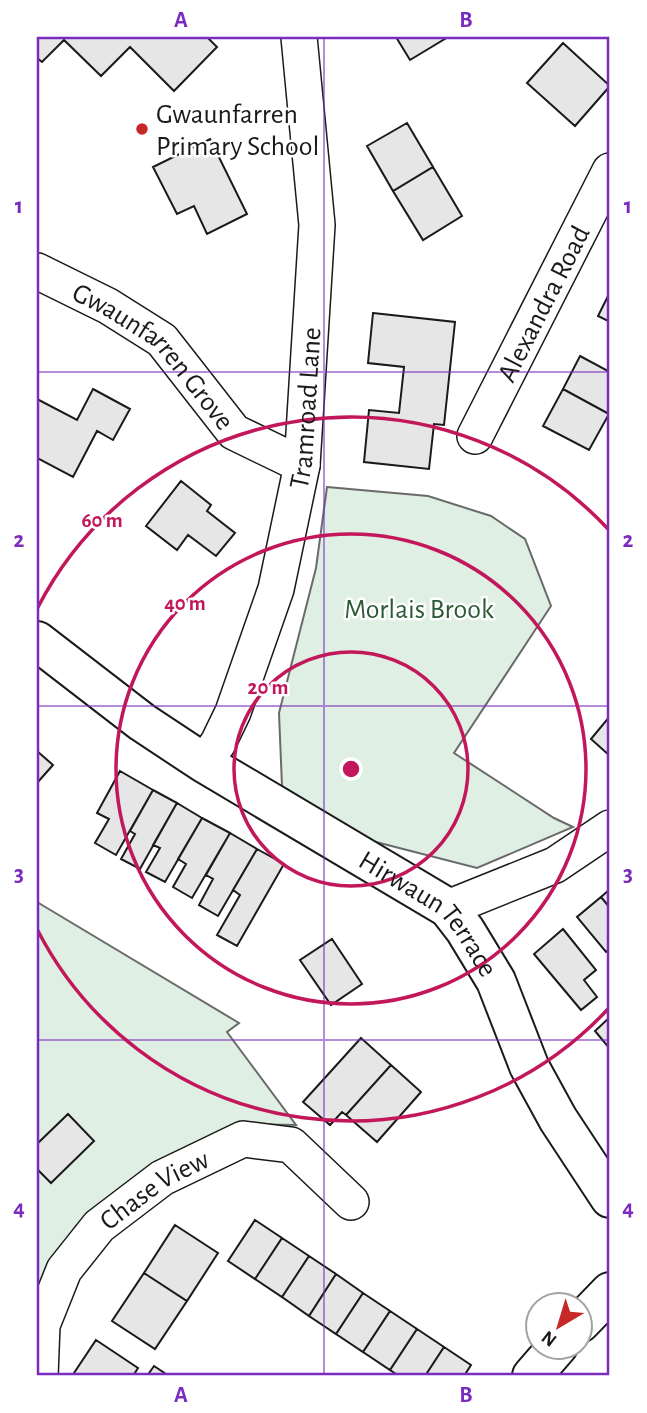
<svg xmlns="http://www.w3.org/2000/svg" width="647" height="1413" font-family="'Alegreya Sans',sans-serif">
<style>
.green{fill:#e0efe3;stroke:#6a6a6a;stroke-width:2}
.building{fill:#e6e6e6;stroke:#1a1a1a;stroke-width:2}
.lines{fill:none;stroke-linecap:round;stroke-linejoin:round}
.minor-casing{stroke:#1a1a1a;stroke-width:38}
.tertiary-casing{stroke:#1a1a1a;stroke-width:42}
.minor{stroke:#fff;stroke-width:35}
.tertiary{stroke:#fff;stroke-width:38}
.grid{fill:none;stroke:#7b2cbf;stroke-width:2;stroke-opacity:0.55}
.ring{fill:none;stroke:#c2185b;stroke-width:3.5}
.poi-dot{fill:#c62828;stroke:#fff;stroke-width:2.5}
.labels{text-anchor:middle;stroke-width:5;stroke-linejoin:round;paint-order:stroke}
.poi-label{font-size:28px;fill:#1a1a1a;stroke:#fff;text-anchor:start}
.street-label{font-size:28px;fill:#1a1a1a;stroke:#fff}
.park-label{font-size:28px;fill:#2b5a34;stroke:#fff}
.centre{fill:#c2185b;stroke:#fff;stroke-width:3.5}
.ring-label{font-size:21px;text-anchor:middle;font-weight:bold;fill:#c2185b;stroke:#fff;stroke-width:5;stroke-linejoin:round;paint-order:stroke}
.neatline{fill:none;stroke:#7b2cbf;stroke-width:2.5}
.grid-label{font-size:23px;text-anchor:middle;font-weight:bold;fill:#7b2cbf}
</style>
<rect width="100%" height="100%" fill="#fff"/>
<path class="green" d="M327,487L428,496L491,516L525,539L551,606L454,753L554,818L573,827L477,868L372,841L282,786L279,713L316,568Z
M37,902L239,1023L227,1032L296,1125L244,1124L166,1157L76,1226L39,1284L37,1282Z"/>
<path class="building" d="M37,37H207L217,47L174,91L130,47L101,76L64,40L42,62L37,58Z
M396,37H448L410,60Z
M563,43L610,86L575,126L527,83Z
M407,123L433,167L393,191L367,146Z
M210,139L247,214L207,234L194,206L177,214L153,167Z
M433,167L462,216L423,240L393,191Z
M610,292V322L598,316Z
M373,313L455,322L444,425L434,424L429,469L364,462L369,410L399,413L404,367L368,363Z
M580,356L610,372V411L609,414L563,389Z
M93,389L130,409L113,440L97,431L73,477L37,458V399L77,420Z
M563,389L609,414L589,450L543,426Z
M181,481L211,505L207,511L235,533L216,556L188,535L177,550L146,526Z
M610,716V756L591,739Z
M37,751L53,765L37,783Z
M120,771L153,790L116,855L95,843L109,819L97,813Z
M153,790L177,803L140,869L121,859L135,834L130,831Z
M177,803L202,818L165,882L146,872L160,848L153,845Z
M202,818L230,833L192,898L173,887L186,864L178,859Z
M230,833L257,849L218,916L199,905L213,879L206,875Z
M257,849L284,864L237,946L217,935L240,895L233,890Z
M610,889V908L601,897Z
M601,897L610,908V949L606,952L577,917Z
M563,929L596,970L584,980L597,997L581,1010L534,954Z
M332,939L362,984L331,1005L300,960Z
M610,1017V1049L595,1031Z
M361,1038L391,1065L346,1115L342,1112L330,1125L303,1102Z
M391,1065L421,1092L377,1142L346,1115Z
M68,1114L94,1141L51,1183L37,1169V1144Z
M255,1220L282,1238L255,1279L228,1261Z
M175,1225L218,1253L187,1301L144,1273Z
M282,1238L309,1256L282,1297L255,1279Z
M309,1256L336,1274L309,1316L282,1297Z
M144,1273L187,1301L155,1349L112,1321Z
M336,1274L363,1293L336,1334L309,1316Z
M363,1293L390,1311L363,1352L336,1334Z
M390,1311L417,1329L390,1370L363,1352Z
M417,1329L444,1347L425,1376H399L390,1370Z
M96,1340L138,1368L133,1376H72Z
M444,1347L471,1365L464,1376H425Z
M154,1366L169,1376H147Z"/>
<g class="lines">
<g class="minor-casing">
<g id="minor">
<path id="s1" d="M37,271L108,306L162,340L234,432L302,465"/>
<path id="s2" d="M475,436L610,171"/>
<path id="s3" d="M204,763L218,743L233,712L276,589L302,465L317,225L299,37"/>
<path d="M448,908L555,865L610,828"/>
<path id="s4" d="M40,1376L42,1325L64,1270L99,1226L162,1178L243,1139L291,1145L351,1202"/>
</g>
</g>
<g class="tertiary-casing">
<g id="tertiary">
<path id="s5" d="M37,641L142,722L204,763L448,908L465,930L496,981L529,1066L558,1119L610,1198"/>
<path d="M580,1323L610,1292"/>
<path d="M532,1376L558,1346"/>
</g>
</g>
<use href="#minor" class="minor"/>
<use href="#tertiary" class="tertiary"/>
</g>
<path class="grid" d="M324,37V1376M37,372H610M37,706H610M37,1040H610"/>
<g class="ring">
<circle cx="351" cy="769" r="117"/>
<circle cx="351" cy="769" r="235"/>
<path d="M608 1009A352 352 0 0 1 37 929M37 609A352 352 0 0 1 608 529"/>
</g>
<circle class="poi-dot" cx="142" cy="129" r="7"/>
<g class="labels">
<g class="poi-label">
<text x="156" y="123">Gwaunfarren<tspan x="156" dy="32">Primary School</tspan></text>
</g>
<g class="street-label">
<text dy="10" stroke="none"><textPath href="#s2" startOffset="149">Alexandra Road</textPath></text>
<text dy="10" stroke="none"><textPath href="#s1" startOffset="147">Gwaunfarren Grove</textPath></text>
<text dy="10" stroke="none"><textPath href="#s3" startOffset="373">Tramroad Lane</textPath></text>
<text dy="10" stroke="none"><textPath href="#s5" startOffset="480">Hirwaun Terrace</textPath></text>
<text dy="10" stroke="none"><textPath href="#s4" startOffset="233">Chase View</textPath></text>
</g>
<g class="park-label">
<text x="419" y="618">Morlais Brook</text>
</g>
</g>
<circle cx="351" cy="769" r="10" class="centre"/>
<g class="ring-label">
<text x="102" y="527">60 m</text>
<text x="185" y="610">40 m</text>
<text x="268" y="694">20 m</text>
</g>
<rect width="647" height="1413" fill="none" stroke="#ffffff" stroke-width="77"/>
<g transform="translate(559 1326) rotate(218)"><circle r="33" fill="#ffffff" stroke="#a3a3a3" stroke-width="2"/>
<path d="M0-5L12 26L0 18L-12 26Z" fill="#c62828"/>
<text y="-10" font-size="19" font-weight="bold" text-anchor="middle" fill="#1a1a1a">N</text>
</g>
<rect x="38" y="38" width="570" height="1336" class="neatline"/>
<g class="grid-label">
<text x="181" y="27">A</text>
<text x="466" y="27">B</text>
<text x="19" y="213">1</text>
<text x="628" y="213">1</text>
<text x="19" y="547">2</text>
<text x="628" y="547">2</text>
<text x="19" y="881">3</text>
<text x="628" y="881">3</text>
<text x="19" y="1215">4</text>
<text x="628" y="1215">4</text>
<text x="181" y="1402">A</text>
<text x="466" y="1402">B</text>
</g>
</svg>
